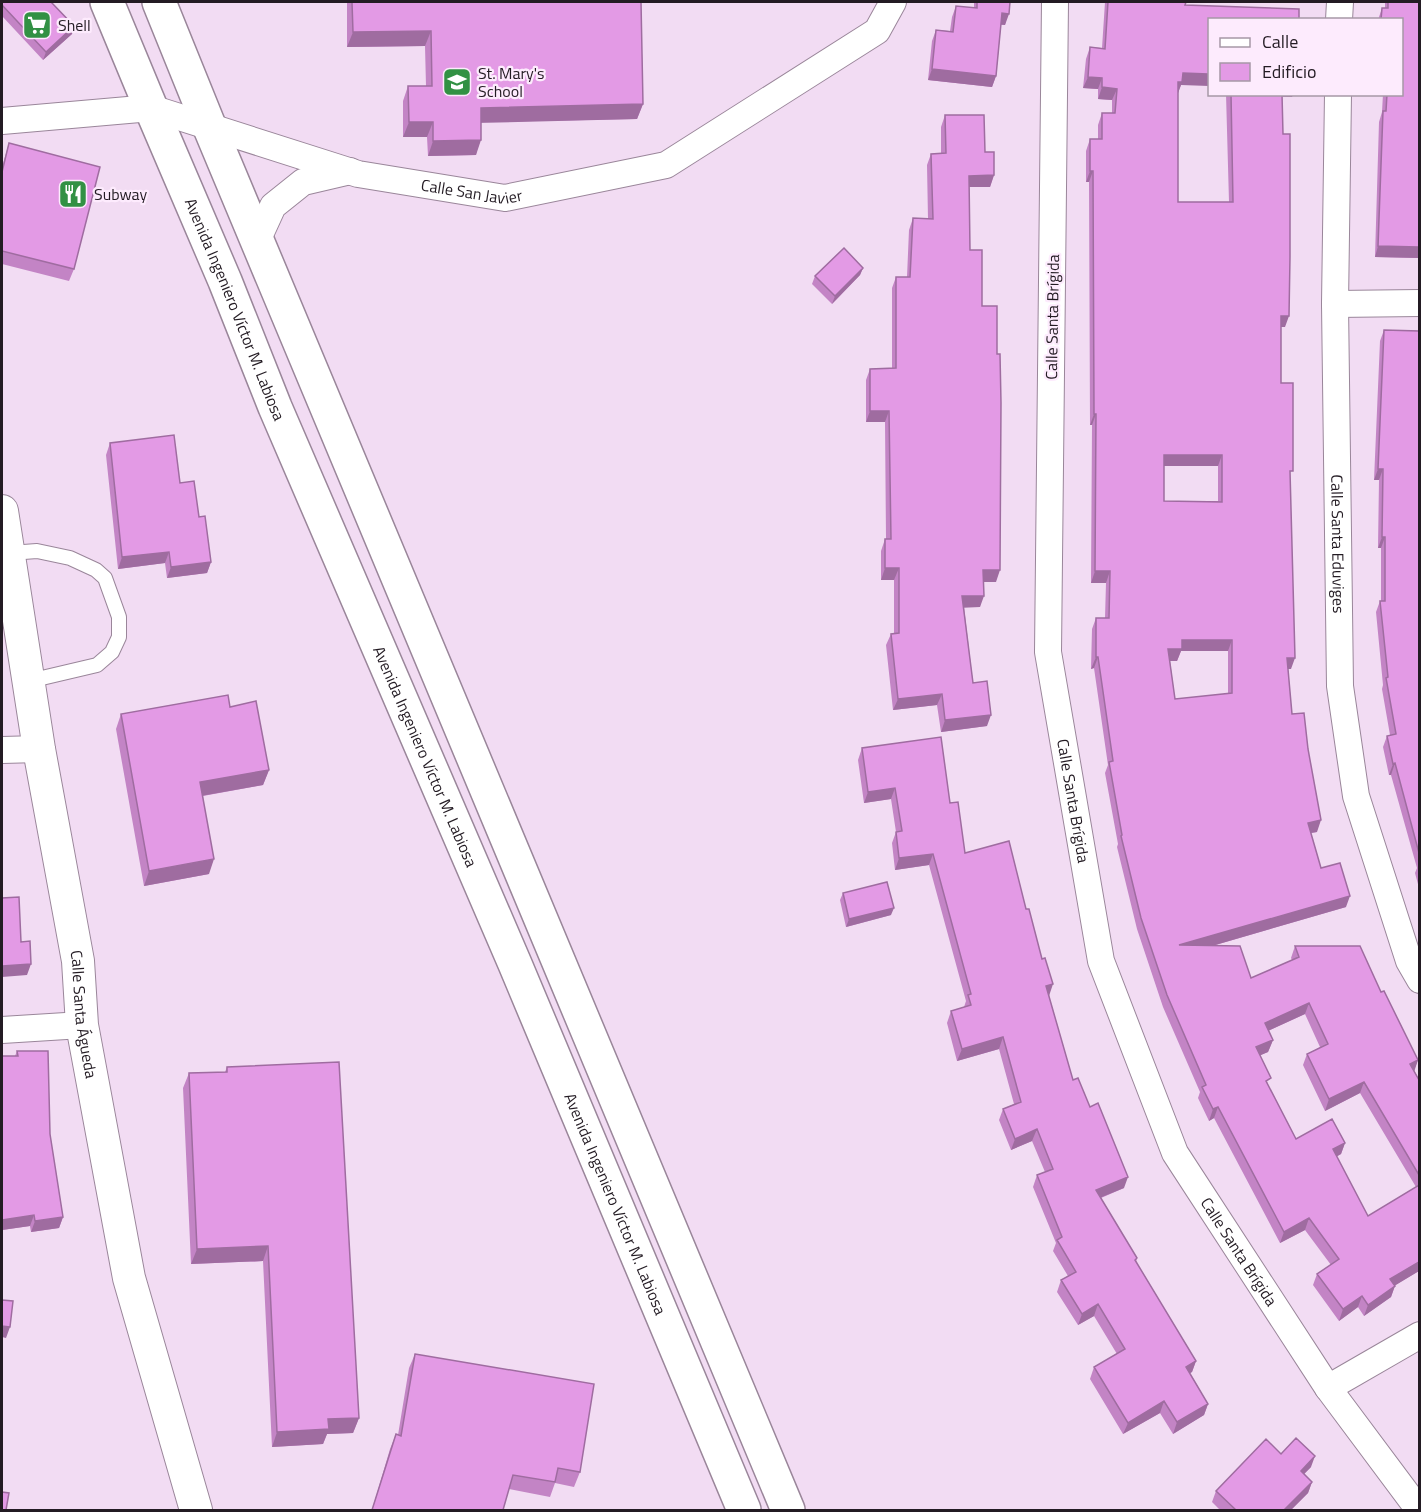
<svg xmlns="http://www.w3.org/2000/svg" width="1421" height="1512" font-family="'Titillium Web',sans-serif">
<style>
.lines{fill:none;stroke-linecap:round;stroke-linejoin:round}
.service-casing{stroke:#9a869a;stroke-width:16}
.minor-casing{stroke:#9a869a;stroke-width:28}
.tertiary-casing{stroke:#9a869a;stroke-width:34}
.secondary-casing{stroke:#9a869a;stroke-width:36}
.service{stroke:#fff;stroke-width:14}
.minor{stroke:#fff;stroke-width:26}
.tertiary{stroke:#fff;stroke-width:32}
.secondary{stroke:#fff;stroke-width:33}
.wall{fill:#c384c5;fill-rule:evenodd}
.shaded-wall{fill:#9f6ca0}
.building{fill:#e39ae5;stroke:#9f6ca0;stroke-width:1.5;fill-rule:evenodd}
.labels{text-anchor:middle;stroke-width:4.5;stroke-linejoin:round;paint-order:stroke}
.poi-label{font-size:16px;fill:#231b23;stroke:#fdebfd;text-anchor:start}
.street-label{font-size:16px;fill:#231b23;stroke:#fdebfd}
</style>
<rect width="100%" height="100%" fill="#f2dcf3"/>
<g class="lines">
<g class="service-casing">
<path id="service" d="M10,553L37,551L70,558L96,570L105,578L119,617V637L112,652L97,665L29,681"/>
</g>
<g class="minor-casing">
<g id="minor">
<path id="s1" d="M1055,2L1048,652L1101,961L1175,1153L1328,1388L1419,1510"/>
<path d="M1339,20L1340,2"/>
<path id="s2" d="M1338,94L1335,304L1340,686L1356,796L1409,961L1420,980"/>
<path id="s3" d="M2,121L151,108L358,174L505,198L666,165L877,31L893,2"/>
<path d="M257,241L273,206L303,182L350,171"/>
<path d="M1335,304L1420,303"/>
<path d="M2,750L39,749"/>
<path d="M2,1030L82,1025"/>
<path d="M1328,1388L1420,1335"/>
</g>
</g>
<g class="tertiary-casing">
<g id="tertiary">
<path id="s4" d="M2,511L39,749L78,961L82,1025L129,1278L196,1510"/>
</g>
</g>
<g class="secondary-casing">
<g id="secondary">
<path id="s5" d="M107,2L151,108L225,281L275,407L515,964L744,1510"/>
<path d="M159,2L210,128L788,1510"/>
</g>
</g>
<use href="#service" class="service"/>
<use href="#minor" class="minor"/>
<use href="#tertiary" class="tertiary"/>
<use href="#secondary" class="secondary"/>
</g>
<path class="wall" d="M2,2L74,26L72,34L43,60L2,16Z
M347,2H641L643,104L637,119L481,122L476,155L428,156L427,137H403V101L408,86H426L425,46L347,47Z
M974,2H1010L1005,25H1001L996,76L992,87L928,80L932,41L936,30L950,31L952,17L956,6L974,8Z
M1105,2H1186L1181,85L1178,93V202H1229L1226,94H1293L1292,97H1282L1285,327H1281V383L1290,479L1291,669H1288L1292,714L1317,832L1311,833L1321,868L1346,907L1212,946L1251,978L1292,960L1291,958L1295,946L1381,992L1418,1060L1414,1070L1419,1080V1271L1395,1285L1391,1297L1364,1316L1358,1307L1339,1321L1313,1285L1317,1274L1331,1265L1305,1230L1280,1243L1214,1118L1209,1121L1198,1098L1200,1092L1163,1007L1137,929L1117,847L1118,844L1105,773L1108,765L1094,668L1091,669L1092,629L1096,618H1105L1106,583H1091L1092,425H1090L1089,182H1086V151L1090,139H1098V125L1102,113H1112V100L1098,99V89L1083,88L1086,59L1090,47L1102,48ZM1164,466H1218V501H1164ZM1181,651H1228V694L1175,699L1170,661H1177ZM1305,1014L1320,1047L1307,1054L1303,1065L1325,1111L1360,1093L1416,1187L1368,1216L1336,1157L1341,1154L1345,1143L1296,1139L1268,1085L1260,1055L1268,1052L1273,1040L1268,1031Z
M1385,2H1419V258L1375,257L1379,122L1382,112L1383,94H1401V20H1378L1382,8H1385Z
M945,115L985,152L994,175L990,187H969L970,250L982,306L996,582H983L980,607H964L973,683L987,726L941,732L937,705L893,710L886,645L891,634H894V580H881V551L885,539H886L885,422H866V380L870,369L892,368V288L896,277H907L909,230L913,218L928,219L927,165L931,154H941V127Z
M9,143L74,269L69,281L2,264V167Z
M863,268L860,275L832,304L812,284L815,276Z
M1384,330L1419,331V888L1415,873L1417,868L1391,775H1389L1383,747L1387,736L1390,735L1382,689L1383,685L1376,612L1380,601H1381V548H1378L1379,480H1374L1380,341Z
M110,443L180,483L199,517L211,562L207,573L167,578L165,563L118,569L106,455Z
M230,707L269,770L263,785L203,796L209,874L144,886L116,729L121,714Z
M862,748L950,803L965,853L1026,909L1049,996L1073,1080L1124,1188L1101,1198L1137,1258L1136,1262L1196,1361L1192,1372L1190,1373L1208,1404L1204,1415L1173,1434L1160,1413L1123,1434L1090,1379L1094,1367L1117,1354L1094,1316L1078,1325L1057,1292L1061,1280L1068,1276L1053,1251L1056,1243L1033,1187L1037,1175L1045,1172L1032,1141L1011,1150L999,1120L1003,1109L1014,1104L999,1049L957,1061L947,1023L951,1011L964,1007L966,1001L929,865L895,870L892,843L896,832L891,799L864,803L858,760Z
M843,893L891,915L846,927L840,900Z
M17,1051L50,1134L63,1217L59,1228L31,1232L30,1226L2,1230V1056H15Z
M227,1067L359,1418L353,1433L327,1434L323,1444L272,1447L263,1261L191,1264L183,1088L189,1073L225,1072Z
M415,1354L580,1472L574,1487L555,1483L550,1497L509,1489L503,1510H372L390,1449L396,1434L398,1435L409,1368Z
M1281,1454L1311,1467L1304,1474L1312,1482L1308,1493L1291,1510H1220L1212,1502L1216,1491Z"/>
<path class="shaded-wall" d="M1002,13L1009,14L1005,25L998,24Z
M74,26L72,34L43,60L46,52Z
M431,31L425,46L347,47L353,32Z
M932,69L996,76L992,87L928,80Z
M1183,73L1209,74V86L1181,85L1178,93V82Z
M1088,77L1102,78L1098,89L1083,88Z
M1102,87L1117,89L1112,100L1098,99Z
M1279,94H1293L1292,97L1278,96Z
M643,104L637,119L475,123L481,108Z
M409,122H433L427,137H403Z
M481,140L476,155L428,156L433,141Z
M1090,171H1093L1089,182H1086Z
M994,175L990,187H965L969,176Z
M1378,246L1419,247V258L1375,257Z
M863,268L860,275L832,304L835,296Z
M1281,316H1289L1285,327H1276Z
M870,411H889L885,422H866Z
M1094,414H1096L1092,425H1090Z
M1164,455H1222L1218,466H1160Z
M1378,469H1383L1379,480H1374Z
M1382,537H1385L1381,548H1378Z
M169,552L165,563L118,569L122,557Z
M211,562L207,573L167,578L171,567Z
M885,568H899L894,580H881Z
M983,570H1000L996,582H979Z
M1095,571H1110L1106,583H1091Z
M962,596H984L980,607L958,608Z
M1182,640H1232L1228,651H1181L1177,661H1164L1168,649Z
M1096,657H1098L1094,668L1091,669Z
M1287,658H1295L1291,669H1282Z
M942,694L937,705L893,710L898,699Z
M991,715L987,726L941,732L945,720Z
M1395,763L1391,775H1389L1393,764Z
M269,770L263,785L195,797L200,782Z
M895,788L891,799L864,803L868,792Z
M1321,820L1317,832L1304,834L1308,823Z
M933,854L929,865L895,870L899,858Z
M214,859L209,874L144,886L149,871Z
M1350,896L1346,907L1174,957L1179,945Z
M894,908L891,915L846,927L849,919Z
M31,964L27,975L2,977V966Z
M1053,984L1049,996L1046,986Z
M1309,1003L1305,1014L1261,1034L1265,1023Z
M1003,1037L999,1049L957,1061L962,1049Z
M1273,1040L1268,1052L1252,1059L1256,1047Z
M1418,1060L1414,1072L1410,1064Z
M1364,1082L1360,1093L1325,1111L1329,1099Z
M1218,1107L1214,1118L1209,1121L1213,1109Z
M1037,1129L1032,1141L1011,1150L1015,1139Z
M1345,1143L1341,1154L1328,1161L1333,1149Z
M1128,1177L1124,1188L1092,1201L1096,1190Z
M34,1215L30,1226L2,1230V1220Z
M63,1217L59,1228L31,1232L35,1221Z
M1309,1218L1305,1230L1280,1243L1284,1232Z
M268,1246L263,1261L191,1264L197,1249Z
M1419,1262V1271L1386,1291L1390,1279Z
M1395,1286L1391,1297L1364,1316L1368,1305Z
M1362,1296L1358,1307L1339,1321L1343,1309Z
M1098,1304L1094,1316L1078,1325L1082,1314Z
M2,1326L10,1327L6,1338L2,1337Z
M1196,1361L1192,1372L1181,1378L1186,1367Z
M1164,1401L1160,1413L1123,1434L1128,1423Z
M1208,1404L1204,1415L1173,1434L1177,1422Z
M359,1418L353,1433L327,1434L323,1444L272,1447L277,1432L328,1419Z
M1315,1456L1311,1467L1296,1482L1301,1471Z
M1312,1482L1308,1493L1291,1510H1284Z"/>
<path class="building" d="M2,2H51L74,26L46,52L2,5Z
M352,2H641L643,104L481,108V140L433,141V122H409L408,86H432L431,31L353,32Z
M977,2H1010L1009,14L1002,13L996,76L932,69L936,30L953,32L956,6L977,8Z
M1108,2H1186L1185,5L1299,9V20H1209V74L1183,73L1182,82H1178V202H1233L1231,94H1282L1283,134H1290V257L1289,316H1281V383H1293V471H1290L1295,658H1287L1292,714L1304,713L1308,749L1321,820L1308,823L1321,868L1340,863L1350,896L1179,945L1240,946L1251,978L1299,957L1295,946H1360L1381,992L1384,991L1418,1060L1410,1064L1419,1080V1175L1364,1082L1329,1099L1307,1054L1328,1044L1309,1003L1265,1023L1273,1040L1256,1047L1271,1078L1266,1081L1296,1139L1332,1119L1345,1143L1333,1149L1368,1216L1419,1185V1262L1390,1279L1395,1286L1368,1305L1362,1296L1343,1309L1317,1274L1339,1259L1309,1218L1284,1232L1218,1107L1213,1109L1202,1087L1206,1085L1167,995L1141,918L1121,836L1122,835L1109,762L1113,761L1098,657H1096V618H1109L1110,571H1095L1096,414H1094L1093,171H1090V139H1102V113H1115L1117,89L1102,87V78L1088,77L1090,47L1105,49ZM1164,455H1222V502L1164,501ZM1182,640H1232V693L1175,699L1168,649H1182Z
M1388,2H1419V247L1378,246L1383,111H1386L1387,94H1401V20H1381L1382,8H1388Z
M945,115H984L985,152H994V175L969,176L970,250H982V306H997V354H1000L1001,403L1000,570H983L984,596H962L973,683L987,681L991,715L945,720L942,694L898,699L891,634L899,633V568H885V539H891L889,411H870V369L896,368V277H910L913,218L933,219L931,154L946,153Z
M9,143L100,167L74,269L2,251V172Z
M844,248L863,268L835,296L815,276Z
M1384,330L1419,331V853L1395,763L1393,764L1387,736L1396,734L1386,678L1388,677L1380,601H1385V537H1382L1383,469H1378Z
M174,435L180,483L194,481L199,517L205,516L211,562L171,567L169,552L122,557L110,443Z
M228,695L230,707L256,701L269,770L200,782L214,859L149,871L121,714Z
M941,737L950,803L958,802L965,853L1009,841L1026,909H1029L1042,959L1045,958L1053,984L1046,986L1073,1080L1078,1078L1090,1107L1098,1103L1128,1177L1096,1190L1137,1258L1135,1260L1196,1361L1186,1367L1208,1404L1177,1422L1164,1401L1128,1423L1094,1367L1125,1349L1098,1304L1082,1314L1061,1280L1076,1272L1057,1240L1062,1237L1037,1175L1053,1169L1037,1129L1015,1139L1003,1109L1021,1102L1003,1037L962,1049L951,1011L971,1005L968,995L971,994L933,854L899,858L896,832L902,831L895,788L868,792L862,748Z
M887,882L894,908L849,919L843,893Z
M19,897L21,942L30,941L31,964L2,966V898Z
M17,1051H48L50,1134L63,1217L35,1221L34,1215L2,1220V1056H18Z
M339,1062L359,1418L328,1419L329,1429L277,1432L268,1246L197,1249L189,1073L227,1072V1067Z
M2,1300L13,1301L10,1327L2,1326Z
M415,1354L594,1384L580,1472L558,1468L555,1482L513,1475L503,1510H372L396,1434L401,1436Z
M1296,1438L1315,1456L1301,1471L1312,1482L1284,1510H1236L1216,1491L1266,1439L1281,1454Z
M2,1492L9,1493L6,1510H2Z"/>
<defs>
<g id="supermarket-square" transform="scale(1.5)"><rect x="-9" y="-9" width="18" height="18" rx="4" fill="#329144" stroke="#fdebfd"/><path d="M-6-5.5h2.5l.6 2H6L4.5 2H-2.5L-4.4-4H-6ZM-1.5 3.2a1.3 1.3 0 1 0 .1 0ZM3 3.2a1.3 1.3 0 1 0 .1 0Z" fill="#fff"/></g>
<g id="school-square" transform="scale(1.5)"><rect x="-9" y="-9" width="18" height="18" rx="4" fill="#329144" stroke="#fdebfd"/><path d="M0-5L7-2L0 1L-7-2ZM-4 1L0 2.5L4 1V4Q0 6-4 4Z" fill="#fff"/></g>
<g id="restaurant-square" transform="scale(1.5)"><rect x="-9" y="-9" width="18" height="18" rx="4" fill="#329144" stroke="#fdebfd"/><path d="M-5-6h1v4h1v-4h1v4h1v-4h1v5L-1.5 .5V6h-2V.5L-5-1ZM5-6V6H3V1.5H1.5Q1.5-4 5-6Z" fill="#fff"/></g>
</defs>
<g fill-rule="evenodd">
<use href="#supermarket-square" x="37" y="25"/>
<use href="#school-square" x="457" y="82"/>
<use href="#restaurant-square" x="73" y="194"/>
</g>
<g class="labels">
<g class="poi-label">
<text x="58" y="31">Shell</text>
<text x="478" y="79">St. Mary's<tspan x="478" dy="18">School</tspan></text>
<text x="94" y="200">Subway</text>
</g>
<g class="street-label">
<text dy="6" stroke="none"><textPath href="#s3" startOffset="482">Calle San Javier</textPath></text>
<text dy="6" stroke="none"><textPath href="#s5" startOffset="333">Avenida Ingeniero Víctor M. Labiosa</textPath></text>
<text transform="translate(1052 317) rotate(-89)" y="6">Calle Santa Brígida</text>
<text dy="6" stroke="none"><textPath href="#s2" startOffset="450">Calle Santa Eduviges</textPath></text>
<text dy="6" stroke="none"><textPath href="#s5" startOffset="819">Avenida Ingeniero Víctor M. Labiosa</textPath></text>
<text dy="6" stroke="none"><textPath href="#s1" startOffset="801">Calle Santa Brígida</textPath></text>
<text dy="6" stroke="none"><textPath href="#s4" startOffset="510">Calle Santa Águeda</textPath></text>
<text dy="6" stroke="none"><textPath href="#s5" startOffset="1305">Avenida Ingeniero Víctor M. Labiosa</textPath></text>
<text dy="6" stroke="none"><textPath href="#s1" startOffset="1287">Calle Santa Brígida</textPath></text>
</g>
</g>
<rect width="1421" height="1512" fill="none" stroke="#231b23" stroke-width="6"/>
<rect x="1208" y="18" width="195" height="78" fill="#fdebfd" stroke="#a698a6" stroke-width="1.5"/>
<rect x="1220" y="38" width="30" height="9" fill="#ffffff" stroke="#a698a6" stroke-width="1.5"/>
<text x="1262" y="48" font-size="18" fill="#231b23">Calle</text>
<rect x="1220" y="63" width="30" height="18" fill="#e39ae5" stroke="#a698a6" stroke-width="1.5"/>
<text x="1262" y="78" font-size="18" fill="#231b23">Edificio</text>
</svg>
